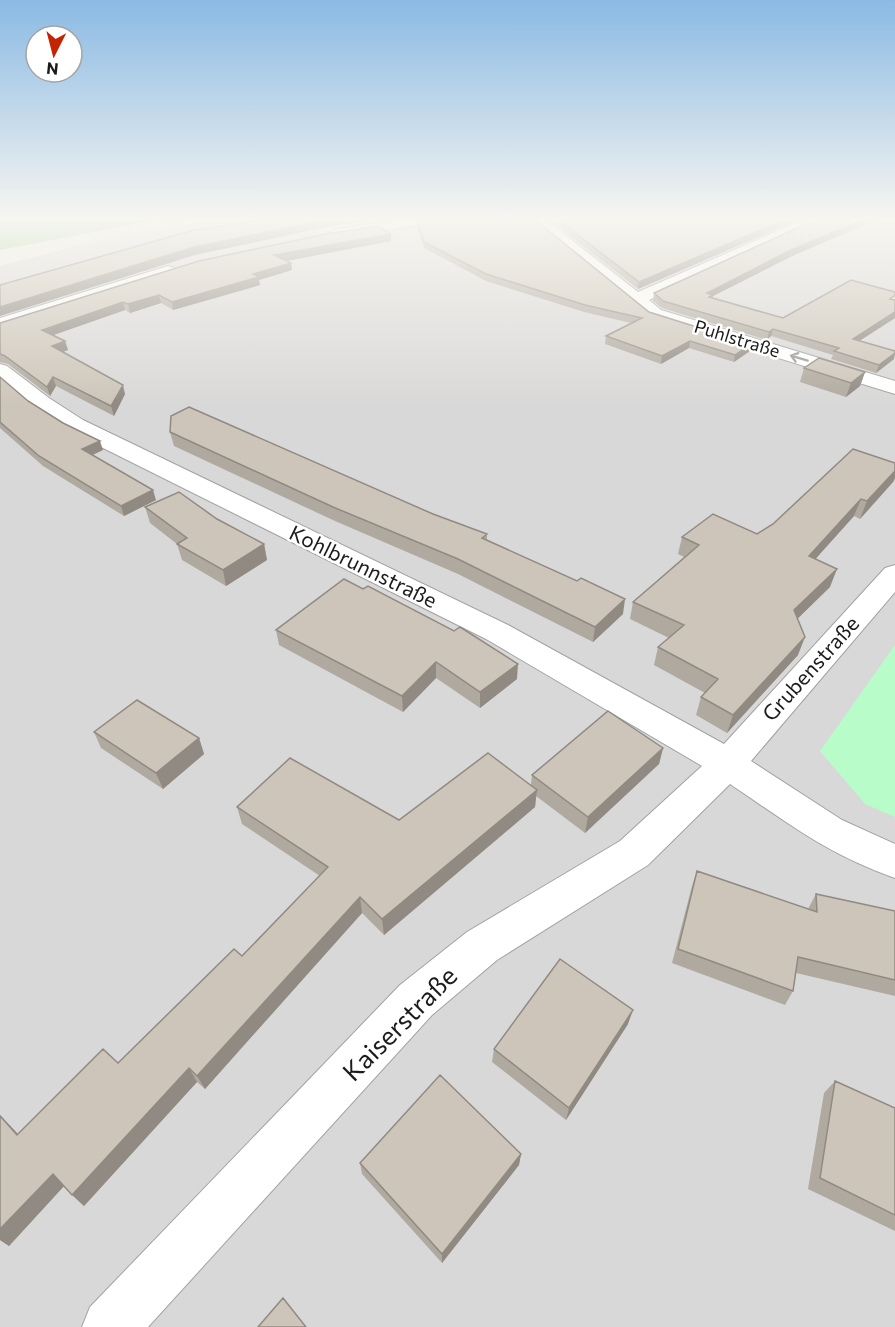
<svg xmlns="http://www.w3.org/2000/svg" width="895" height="1327" font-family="Commissioner,sans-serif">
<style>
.residential{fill:#d9d8d8}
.forest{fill:#98cf92}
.park{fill:#b8fcca}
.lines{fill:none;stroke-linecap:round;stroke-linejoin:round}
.street-casing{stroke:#a2a2a2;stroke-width:2}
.street{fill:#fff;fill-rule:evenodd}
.wall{fill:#b0a99f}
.shaded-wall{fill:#908a82}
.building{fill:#cdc5b9;stroke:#908a82;stroke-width:1.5}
.oneway{stroke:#989898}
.labels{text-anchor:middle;stroke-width:5;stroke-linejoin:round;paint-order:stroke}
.far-street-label{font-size:18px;fill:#1b1b1b;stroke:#fff}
.street-label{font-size:21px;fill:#1b1b1b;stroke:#fff}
.near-street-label{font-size:26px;fill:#1b1b1b;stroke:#fff}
</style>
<rect width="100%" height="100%" fill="#edebdf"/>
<path class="residential" d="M219,219H333L318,229L322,239L463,219H895V1327H0V266L115,236Z"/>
<path class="forest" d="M0,219H162L0,250Z"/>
<path class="park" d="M895,645V817L865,804L820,751Z"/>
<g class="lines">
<g class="street-casing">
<path id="street" d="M404,219H442L435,223L336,237L329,233L336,229Z
M529,219H545L638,292L805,219H824L649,300L661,310L895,381V394L649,318Z
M168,266L174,268L176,271L174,274L0,330V318Z
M0,364L7,366L49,398L83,420L508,625L724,744L885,568L895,565V592L751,761L842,820L895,844V878C827,854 788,823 730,784L648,865L497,960L432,1015L148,1327H82L90,1307L400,985L467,932L620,841L702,766L486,639L67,430L33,408L0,380Z"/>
</g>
<use href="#street" class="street"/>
</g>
<path class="wall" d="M549,219H800L638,289Z
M417,221L649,312L751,344L750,351L734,362L689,348L661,364L605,344L606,336L631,323L584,312L486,281L424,248L417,228Z
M391,234V241L287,261L291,263L292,270L259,280L260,285L173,310L161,303L130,313L125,310L53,335L65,341L68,350L62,352L125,394L114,416L56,386L50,396L8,364L0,362V323Z
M790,257L713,296V298L783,318H895L859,341L895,351L894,359L876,373L831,359L833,355L771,336L767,340L662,308L653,301L654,293Z
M804,368L865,372L860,386L846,397L800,382Z
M0,377L28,401L103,450L93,455L156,500L124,516L43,466L0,428Z
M170,432L433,514L487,534V540L577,581L623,614L593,642L458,574L335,521L174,446Z
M895,463V478L893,482L860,519L854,516L815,559L830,587L798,618V655L727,733L696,715L701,697L705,693L654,665L658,647L669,638L630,619L633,602L684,557L678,554L682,537L757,534Z
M145,507L217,519L264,544L267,560L226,586L182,560L177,544L150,523Z
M276,630L517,679L480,708L436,678L403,712L279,645Z
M94,732L199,738L204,754L163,789L101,748Z
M663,748L659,764L585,833L536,796L535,807L384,935L362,913L205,1089L197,1082L84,1206L64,1186L9,1246L0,1240V1115L18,1134L118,1063L242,956L320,876L242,824L237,807L399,820L531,785L532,775Z
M697,871L808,909L816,894L895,911V996L796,973L793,991L785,1005L672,963L692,886Z
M628,1024L566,1120L492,1062L494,1049Z
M835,1081L895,1108V1231L808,1189L824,1093Z
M521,1154L519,1165L442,1263L362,1174L360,1163Z"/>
<path class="shaded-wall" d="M330,219H359V222L326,227L195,255L0,316V307L194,247Z
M786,219H800L638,289L639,282Z
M865,219H878L790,257L713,296L712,302L707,293L791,250Z
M391,234V241L275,263L274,255Z
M291,263L292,270L259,280L260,285L173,310L172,302L253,274Z
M159,295L161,303L130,313L128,304Z
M123,302L125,310L45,338L42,330Z
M895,312V318L850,347L853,339Z
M773,329L771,336L767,340L769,332Z
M65,341L68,350L55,355L52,346Z
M690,341L689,348L661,364L662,356Z
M751,344L750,351L734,362L735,355Z
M895,353L894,359L876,373L879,365Z
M865,372L860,386L846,397L851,383Z
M53,377L56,386L50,396L47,387Z
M123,385L125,394L114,416L111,406Z
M100,441L103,450L85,458L82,449Z
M895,471V478L893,482L860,519L867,501Z
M153,490L156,500L124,516L121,506Z
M861,499L854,516L802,574L809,556Z
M264,544L267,560L226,586L223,570Z
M837,569L830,587L788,628L794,610Z
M625,599L623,614L593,642L595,627Z
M805,637L798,655L727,733L733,715Z
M436,662V678L403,712L402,696Z
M518,664L517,679L480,708V692Z
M199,738L204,754L163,789L156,773Z
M663,748L659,764L585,833L588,817Z
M537,790L535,807L384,935L382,919Z
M360,897L362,913L205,1089L197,1076Z
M633,1010L628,1024L566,1120L569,1108Z
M189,1068L197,1082L84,1206L72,1195Z
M0,1115L30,1147L17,1135L0,1116Z
M521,1154L519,1165L442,1263V1254Z
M53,1174L65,1185L9,1246L0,1240V1229Z"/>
<path class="building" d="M271,219H330L194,247L0,307V285L194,230Z
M431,219H534L649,312L751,344L735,355L690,341L662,356L606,336L642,318L585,305L486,274L424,242L417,221Z
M557,219H786L639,282Z
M817,219H865L791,250L707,293L713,295L709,297L783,318L851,280L895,292V295L890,299L895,300V312L853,339L895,351V353L879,365L834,351L839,348L773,329L769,332L663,301L654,293Z
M378,226L391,234L274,255L291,263L253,274L259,277L172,302L159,295L128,304L123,302L42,330L65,341L52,346L123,385L111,406L53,377L47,387L5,356L0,354V323L199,261L326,234Z
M819,358L865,372L851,383L804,368Z
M0,377L28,401L63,423L100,441L82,449L153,490L121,506L39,456L0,422Z
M189,407L433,514L487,534L482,538L577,581L581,578L625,599L595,627L458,559L333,507L170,432L171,416Z
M853,449L895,463V471L867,501L861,499L809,556L837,569L794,610L805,637L733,715L701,697L718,679L658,647L684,625L633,602L699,545L682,537L713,514L757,534L773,524Z
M179,492L217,519L264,544L223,570L177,544L187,538L145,507Z
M344,579L363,589L368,586L454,631L460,627L518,664L480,692L436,662L402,696L276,630Z
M137,700L199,738L156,773L94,732Z
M608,711L663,748L588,817L532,775Z
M488,753L537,790L382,919L360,897L197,1076L189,1068L72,1195L53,1174L0,1229V1116L17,1135L103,1049L118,1063L234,949L242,956L328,867L237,807L290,758L399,820Z
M697,871L817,912L816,894L895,911V980L798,957L793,991L678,949Z
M560,959L633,1010L569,1108L494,1049Z
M440,1075L521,1154L442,1254L360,1163Z
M835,1081L895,1108V1215L820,1178Z
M283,1298L306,1327H258Z"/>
<defs><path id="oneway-shaft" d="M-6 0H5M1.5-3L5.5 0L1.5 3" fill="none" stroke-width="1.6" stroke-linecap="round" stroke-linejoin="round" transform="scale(1.5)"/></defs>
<use class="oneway" href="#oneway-shaft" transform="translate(799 358) rotate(-163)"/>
<linearGradient id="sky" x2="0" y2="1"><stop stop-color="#8abae4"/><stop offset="0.54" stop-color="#f7f6f1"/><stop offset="1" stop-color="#f7f6f1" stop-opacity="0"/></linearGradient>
<rect width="895" height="405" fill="url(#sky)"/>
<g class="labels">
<g class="far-street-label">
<text transform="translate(737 339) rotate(17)" y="6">Puhlstraße</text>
</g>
<g class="street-label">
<text transform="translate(363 567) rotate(26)" y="7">Kohlbrunnstraße</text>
<text transform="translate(811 669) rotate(-48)" y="7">Grubenstraße</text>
</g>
<g class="near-street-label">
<text transform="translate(400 1024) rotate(-45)" y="9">Kaiserstraße</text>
</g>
</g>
<g transform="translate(54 54) rotate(186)"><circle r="28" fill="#ffffff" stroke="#a4a4a4" stroke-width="1.5"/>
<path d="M0-4.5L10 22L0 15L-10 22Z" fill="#c52400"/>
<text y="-9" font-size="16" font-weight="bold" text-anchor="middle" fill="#1b1b1b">N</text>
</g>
</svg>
